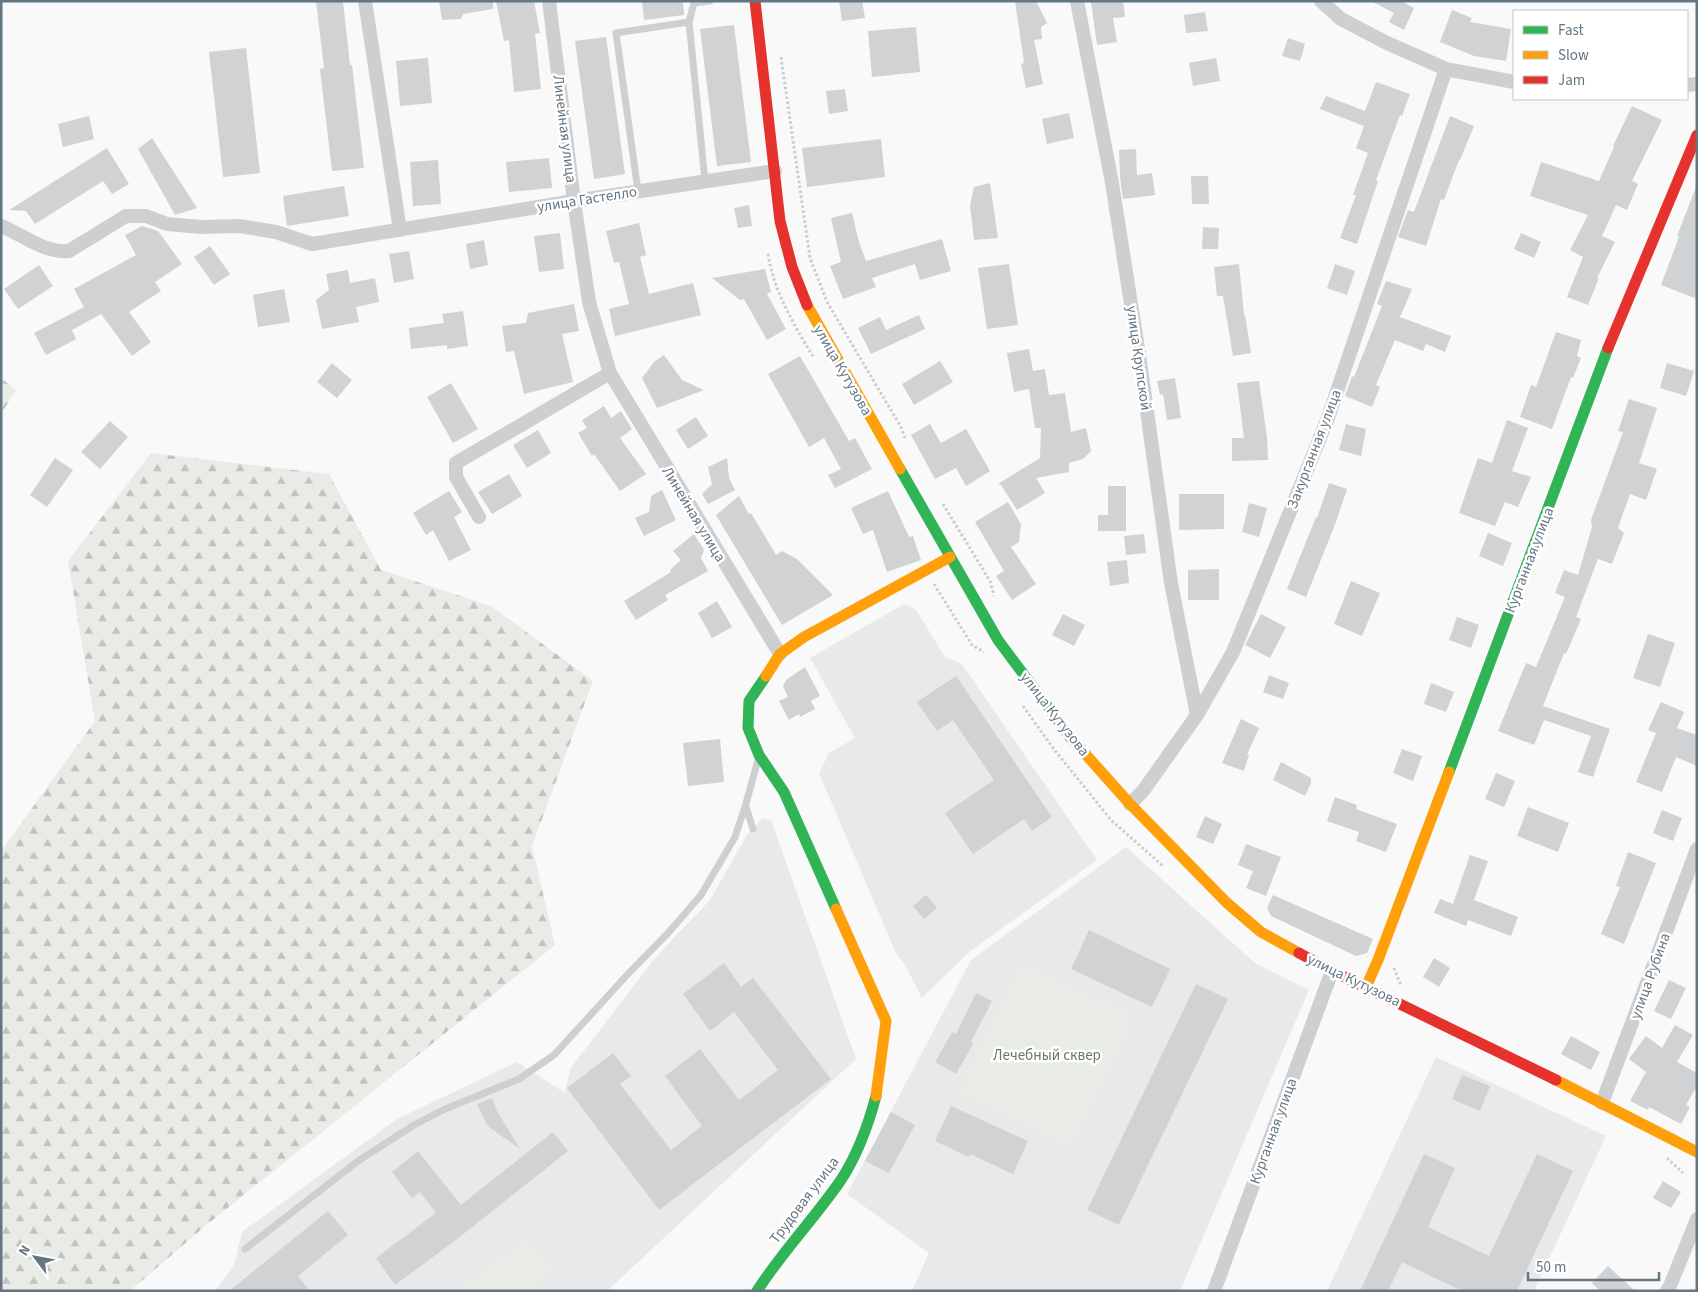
<svg xmlns="http://www.w3.org/2000/svg" width="1698" height="1292" font-family="'Source Sans 3',sans-serif">
<style>
.built{fill:#e8e9e9}
.forest{fill:url(#forest-firs)}
.green{fill:#e8ebe6}
.building{fill:#d0d2d3}
.lines{fill:none;stroke-linecap:round;stroke-linejoin:round}
.path{stroke:#cbcccd;stroke-width:3;stroke-dasharray:2.5 2.5;stroke-linecap:butt}
.lane{stroke:#cecfd0;stroke-width:7}
.street{stroke:#cecfd0;stroke-width:14}
.fast{stroke:#30b455;stroke-width:11}
.slow{stroke:#ff9f0a;stroke-width:11}
.jam{stroke:#e5322d;stroke-width:11}
.labels{text-anchor:middle;stroke-width:5;stroke-linejoin:round;paint-order:stroke}
.street-label{font-size:15px;fill:#657683;stroke:#fff}
.park-label{font-size:15px;fill:#687a64;stroke:#fff}
</style>
<defs>
<pattern id="forest-firs" width="22" height="20" patternUnits="userSpaceOnUse" patternTransform="scale(1.25)"><rect width="22" height="20" fill="#e8ebe6"/><path d="M5 1l3.5 6h-7zM16 11l3.5 6h-7z" fill="#c0c3c0"/></pattern>
</defs>
<rect width="100%" height="100%" fill="#f9f9f9"/>
<path class="built" d="M904,604L916,610L945,657L961,663L1097,860L969,952L922,998L905,965L896,953L819,773L829,753L855,738L810,658Z
M763,818L771,820L856,1059L607,1291H215L234,1265L242,1232L397,1119L517,1062L565,1093L570,1069L655,958L710,900L747,835Z
M1126,847L1256,964L1309,990L1180,1291H912L929,1253L847,1194L971,960Z
M1436,1057L1606,1136L1534,1291H1327Z"/>
<path class="forest" d="M1,378L16,390L1,414Z
M151,453L329,474L381,570L491,606L593,681L532,846L555,945L204,1227L130,1291H1V851L95,721L68,561Z"/>
<path class="green" d="M1022,963L1134,1016L1072,1147L959,1094Z
M527,1238L552,1271L527,1291H466L463,1287Z"/>
<path class="building" d="M316,1H343L350,65H352L364,168L332,171L320,69L324,68Z
M439,1H493V9L463,14L461,19L442,20Z
M496,1H534L540,33L535,34L541,89L514,92L509,40L504,41Z
M642,1H683L684,15L644,20Z
M839,1H862L865,18L842,21Z
M1015,1H1036L1047,23L1041,27L1042,39L1034,40L1043,84L1026,88L1021,64L1024,63Z
M1100,1H1123L1125,17L1113,18L1117,42L1097,45L1091,2Z
M1371,1H1401L1414,8L1404,30L1389,22L1394,13Z
M1452,10L1472,18L1470,22L1511,29L1506,61L1474,56L1440,42Z
M1205,12L1208,31L1186,33L1184,15Z
M734,25L751,162L717,166L700,29Z
M916,27L920,72L872,77L868,31Z
M606,37L625,174L594,179L575,41Z
M1288,38L1305,44L1300,61L1282,56Z
M246,48L260,173L223,177L209,52Z
M428,58L432,103L400,106L396,61Z
M1216,58L1220,81L1193,86L1189,63Z
M1376,82L1410,94L1402,116L1400,115L1376,180L1378,181L1357,244L1340,238L1356,195H1353L1368,153L1356,148L1364,126L1320,109L1326,96L1365,111Z
M845,89L848,111L829,114L826,91Z
M1632,106L1662,120L1632,181L1638,184L1627,210L1616,205L1602,236L1615,242L1597,278H1599L1588,305L1567,297L1583,257L1570,250L1588,215L1530,196L1541,162L1599,181L1614,147L1613,146Z
M1069,113L1074,138L1047,144L1042,119Z
M89,116L94,139L63,147L58,124Z
M1450,116L1474,126L1460,160H1459L1444,200L1441,199L1426,246L1398,237L1408,210L1414,212Z
M152,138L197,208L175,215L138,149Z
M881,139L885,177L807,187L802,148Z
M107,148L129,184L112,194L103,181L35,224L26,211L9,210Z
M1136,149L1137,175L1152,173L1155,195L1123,199L1120,177L1119,150Z
M549,158L552,188L509,192L506,162Z
M438,160L441,204L413,206L410,162Z
M1191,176H1208L1209,204H1192Z
M990,183L998,238L974,240L970,205L974,187Z
M344,186L349,216L287,226L283,196Z
M1696,187H1697V299L1661,285L1679,237L1677,236Z
M749,205L752,226L738,228L734,208Z
M852,213L859,242L866,261L942,239L951,271L920,280L915,264L872,278L876,287L843,299L830,266L841,262L831,218Z
M639,223L646,255L640,257L649,294L693,283L701,315L615,336L609,309L629,304L619,262L614,263L606,231Z
M142,226L158,231L182,264L155,282L161,291L129,312L151,342L132,356L101,314L72,330L76,339L46,355L34,333L84,307L74,289L136,255L125,235Z
M1203,227L1219,228L1218,249H1202Z
M560,233L564,269L539,272L534,236Z
M1521,233L1541,242L1534,258L1514,249Z
M484,240L488,265L470,269L466,244Z
M210,246L230,274L214,285L194,257Z
M409,251L414,279L394,283L389,254Z
M1009,264L1018,325L987,329L978,268Z
M1239,264L1244,315H1245L1251,353L1233,356L1223,296H1217L1214,267Z
M1335,264L1355,271L1347,295L1327,288Z
M39,265L53,286L18,309L4,289Z
M765,269L771,292L767,294L786,329L767,340L744,299L740,300L712,278Z
M348,270L350,283L375,278L379,302L356,307L359,322L322,329L316,300L329,290L326,274Z
M1386,281L1412,289L1400,317L1451,336L1445,352L1426,344L1423,351L1395,340L1376,385L1380,387L1372,407L1345,396L1352,376L1354,377L1382,306L1377,304Z
M284,289L290,322L258,327L253,295Z
M574,304L579,331L562,334L573,382L524,394L514,351L506,352L502,326L526,323L528,313Z
M463,311L468,346L447,349V345L411,349L409,328L444,323L442,314Z
M919,315L925,329L871,354L858,328L880,317L886,330Z
M1556,332L1581,340L1577,356L1581,358L1573,378L1571,377L1552,429L1520,417L1531,385L1536,387Z
M1029,349L1033,371L1045,369L1049,395L1065,393L1071,432L1086,428L1091,451L1083,459L1069,463V472L1036,478L1045,493L1017,510L1001,485L998,484L1040,458L1041,428H1035L1029,389L1014,392L1007,353Z
M664,355L682,380L704,390L657,408L642,378L654,362Z
M800,356L849,441L855,438L872,469L835,488L828,475L841,469L824,438L809,447L768,374Z
M940,361L953,382L914,405L902,384Z
M332,363L352,380L337,398L317,382Z
M1667,363L1694,371L1686,396L1660,388Z
M1175,378L1181,418L1167,420L1163,394L1160,395L1157,381Z
M1259,381L1267,437L1268,460L1232,461V438H1244L1237,383Z
M451,383L478,429L453,443L427,397Z
M1629,399L1657,408L1639,463L1657,469L1646,500L1630,494L1618,528L1624,533L1612,564L1598,559L1576,617L1581,619L1566,654L1564,653L1543,706L1610,729L1593,777L1578,772L1591,736L1544,720L1534,745L1498,731L1526,663L1536,667L1565,597L1555,593L1564,570L1578,575L1592,527L1591,520L1623,432L1618,431Z
M604,406L611,418L621,411L632,429L620,438L646,474L620,491L594,454L592,456L578,433L587,428L582,420Z
M696,417L708,436L688,449L676,430Z
M1507,420L1528,428L1512,471L1531,477L1518,507L1505,502L1495,526L1459,513L1478,458L1492,463Z
M110,421L128,437L100,469L81,452Z
M930,424L941,443L966,429L990,471L966,486L956,468L935,479L911,435Z
M1346,424L1366,429L1361,456L1339,450Z
M538,430L551,453L527,468L513,445Z
M55,458L73,470L47,507L30,495Z
M727,458L729,478L735,490L708,504L702,494L712,484L708,467Z
M509,474L522,496L492,514L478,492Z
M1329,483L1347,489L1334,527L1306,597L1287,589L1316,517L1317,518Z
M1108,486H1126V531H1098V515H1108Z
M662,490L676,520L644,536L635,518L649,512L651,496Z
M449,491L462,512L454,517L471,550L449,561L433,530L426,535L413,513Z
M888,491L909,537L913,536L921,560L887,572L873,530L863,534L851,508Z
M1179,494H1224V529L1179,530Z
M739,496L749,514L751,513L776,555L782,551L797,559L833,595L782,625L716,515Z
M1008,502L1021,524L1019,542L1011,547L1036,584L1012,600L996,576L1004,571L975,522Z
M1249,503L1267,508L1259,537L1242,532Z
M1488,533L1512,543L1503,566L1479,556Z
M694,534L704,550L701,558L708,571L665,595L668,600L636,620L624,601L671,572L670,570L681,560L673,551Z
M1144,534L1146,553L1126,555L1124,536Z
M1127,560L1129,583L1110,586L1107,562Z
M1219,569V600H1188V570Z
M1351,581L1380,593L1362,636L1334,624Z
M717,601L732,627L712,638L698,613Z
M1063,614L1085,625L1074,646L1052,635Z
M1261,614L1286,627L1270,658L1245,645Z
M1457,617L1479,625L1471,648L1449,640Z
M1648,634L1675,643L1660,687L1633,678Z
M805,667L820,696L811,701L815,709L800,717L799,714L789,720L779,701L788,697L783,686L786,680Z
M1269,675L1289,683L1283,699L1263,692Z
M956,676L1052,817L1032,831L1024,819L973,854L945,813L994,780L953,720L937,731L917,702Z
M1431,683L1454,692L1446,712L1424,704Z
M1661,702L1684,712L1677,728L1697,735V766L1676,757L1662,792L1636,782L1656,733L1648,730Z
M1241,719L1259,728L1247,755H1249L1244,771L1222,763Z
M720,739L724,782L688,786L683,743Z
M1402,749L1422,756L1413,781L1393,773Z
M1281,762L1311,778V783L1305,796L1273,780Z
M1496,773L1515,781L1504,807L1485,799Z
M1335,797L1357,805L1356,809L1397,824L1386,852L1356,841L1359,832L1327,821Z
M1528,807L1569,823L1558,852L1517,836Z
M1662,810L1682,818L1673,841L1653,833Z
M1205,816L1222,824L1213,844L1196,837Z
M1246,844L1281,857L1266,896L1246,888L1253,871L1238,865Z
M1628,852L1656,863L1624,944L1601,934L1620,887L1616,886Z
M1470,855L1488,861L1474,900L1518,917L1511,936L1468,920L1466,926L1434,913L1440,899L1453,904Z
M926,895L937,908L924,919L913,906Z
M1273,895L1373,939L1367,953L1356,956L1271,916L1267,908Z
M1089,930L1170,969L1152,1007L1071,969Z
M1434,958L1450,968L1439,987L1423,977Z
M724,963L741,987L753,978L831,1079L659,1210L567,1088L613,1053L631,1076L620,1084L671,1150L702,1126L665,1076L700,1049L739,1100L778,1070L734,1012L710,1031L683,994Z
M1669,980L1686,988L1671,1019L1654,1011Z
M1196,984L1228,999L1119,1225L1087,1210Z
M976,993L992,1001L971,1042L973,1044L956,1074L935,1062L952,1032L956,1034Z
M1675,1025L1693,1035L1677,1062L1697,1073V1086L1686,1105L1690,1107L1681,1124L1649,1107L1648,1110L1630,1101L1646,1072L1629,1059L1646,1036L1662,1048Z
M1571,1036L1600,1052L1591,1070L1561,1054Z
M1462,1075L1490,1086L1480,1111L1452,1099Z
M492,1098L497,1111L520,1149L489,1127L485,1121L477,1104Z
M951,1106L1028,1141L1013,1174L970,1154L969,1157L935,1141Z
M891,1112L915,1125L889,1173L865,1161Z
M553,1132L568,1151L452,1243L395,1285L376,1258L436,1213L420,1192L412,1198L392,1172L418,1151L461,1205Z
M1424,1154L1455,1168L1428,1227L1489,1256L1537,1154L1573,1171L1517,1291H1462L1402,1262L1388,1291H1360Z
M1663,1181L1681,1192L1671,1208L1653,1198Z
M328,1211L348,1235L298,1276L310,1291H229Z
M1608,1266L1635,1291H1600L1592,1283Z"/>
<g class="lines">
<path class="path" d="M781,57L810,258L827,302L901,427L905,438
M768,254C774,292 794,325 814,358
M943,504L990,581L994,596
M934,584L972,645L984,652
M1023,706L1053,748L1111,820L1163,866
M1394,968L1401,986
M1667,1158L1683,1173"/>
<path class="lane" d="M705,181L689,22L694,3L710,1
M638,191L616,33L689,22
M746,807L753,829
M245,1249L358,1161L414,1125L445,1109L519,1079L554,1055L627,975L669,932L701,895L735,837L745,807L758,760"/>
<path class="street" d="M365,1L400,230
M549,1L574,201L589,302L610,373L780,654
M1077,1L1112,183L1140,361L1171,583L1197,715
M1321,1L1341,19L1387,43L1446,69L1514,82
M1687,85L1697,84
M1,226C24,235 43,253 69,251L126,216H146L167,224L201,227L239,226L276,232L312,244L574,201L775,171
M479,517L456,477V463L610,373
M1130,804L1143,791L1197,715L1233,652L1328,418L1446,69
M1602,1103L1697,849
M1214,1291L1332,971
M1667,1291L1670,1286L1697,1219"/>
<path class="fast" d="M900,469L998,640L1071,738
M766,676L749,701L748,728L759,755L784,792L836,909
M1449,772L1608,348
M757,1291C782,1252 814,1219 841,1180C858,1154 868,1126 876,1096"/>
<path class="slow" d="M807,305L900,469
M766,676L780,654L804,637L950,557
M1071,738L1130,804L1227,903L1261,932L1299,953
M836,909L886,1021L876,1096
M1366,987L1378,960L1449,772
M1556,1080L1697,1152"/>
<path class="jam" d="M755,1L780,221L792,267L807,305
M1608,348L1697,135
M1299,953L1332,971L1556,1080"/>
</g>
<g class="labels">
<g class="street-label">
<text transform="translate(565 129) rotate(83)" y="5">Линейная улица</text>
<text transform="translate(587 199) rotate(-9)" y="5">улица Гастелло</text>
<text transform="translate(1139 358) rotate(82)" y="5">улица Крупской</text>
<text transform="translate(843 370) rotate(60)" y="5">улица Кутузова</text>
<text transform="translate(1314 449) rotate(-69)" y="5">Закурганная улица</text>
<text transform="translate(694 514) rotate(59)" y="5">Линейная улица</text>
<text transform="translate(1529 560) rotate(-69)" y="5">Курганная улица</text>
<text transform="translate(1055 714) rotate(52)" y="5">улица Кутузова</text>
<text transform="translate(1650 976) rotate(-70)" y="5">улица Рубина</text>
<text transform="translate(1354 980) rotate(26)" y="5">улица Кутузова</text>
<text transform="translate(1273 1131) rotate(-70)" y="5">Курганная улица</text>
<text transform="translate(804 1200) rotate(-53)" y="5">Трудовая улица</text>
</g>
<g class="park-label">
<text x="1047" y="1060">Лечебный сквер</text>
</g>
</g>
<rect width="1698" height="1292" fill="none" stroke="#657683" stroke-width="5"/>
<rect x="1513" y="10" width="175" height="90" fill="#ffffff" stroke="#c1c8cd"/>
<rect x="1523" y="26" width="25" height="8" fill="#30b455" stroke="#c1c8cd"/>
<text x="1558" y="35" font-size="15" fill="#657683">Fast</text>
<rect x="1523" y="51" width="25" height="8" fill="#ff9f0a" stroke="#c1c8cd"/>
<text x="1558" y="60" font-size="15" fill="#657683">Slow</text>
<rect x="1523" y="76" width="25" height="8" fill="#e5322d" stroke="#c1c8cd"/>
<text x="1558" y="85" font-size="15" fill="#657683">Jam</text>
<g transform="translate(35 1257) rotate(302)" stroke="#ffffff" stroke-width="4" paint-order="stroke">
<path d="M0-4L9 19L0 12L-9 19Z" fill="#657683"/>
<text y="-8" font-size="14" font-weight="bold" text-anchor="middle" fill="#657683">N</text>
</g>
<path d="M1528 1272v8h131v-8" fill="none" stroke="#657683" stroke-width="2.5"/>
<text x="1536" y="1272" font-size="15" fill="#657683" stroke="#ffffff" stroke-width="4" paint-order="stroke">50 m</text>
</svg>
